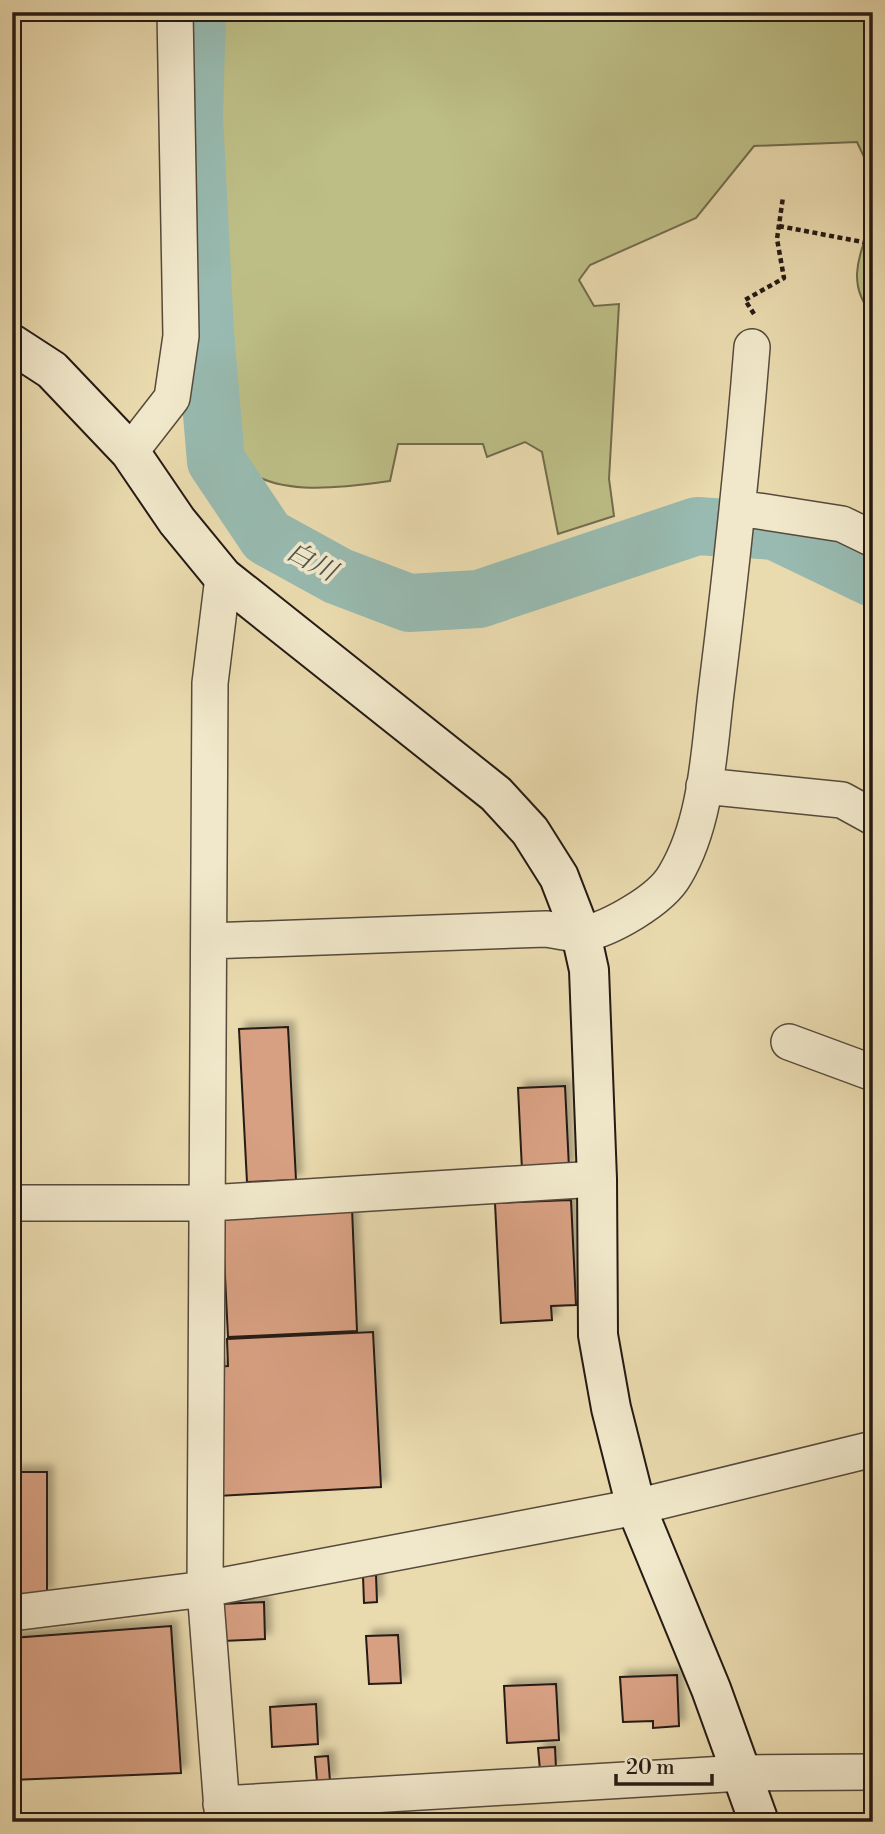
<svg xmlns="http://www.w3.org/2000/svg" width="885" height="1834" font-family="'Libre Bodoni','Noto Serif JP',serif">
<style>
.green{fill:#bdbe86;stroke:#716c4d;stroke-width:2}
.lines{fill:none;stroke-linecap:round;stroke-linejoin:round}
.river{stroke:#98bab0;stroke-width:58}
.building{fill:#d7a082;stroke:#251a14;stroke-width:2;filter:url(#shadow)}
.street-casing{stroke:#564a3b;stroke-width:38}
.secondary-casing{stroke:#251a14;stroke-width:42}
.path{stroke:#251a14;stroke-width:4.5;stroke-dasharray:5 3.5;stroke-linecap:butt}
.street{stroke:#f1e8cb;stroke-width:35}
.secondary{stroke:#f1e8cb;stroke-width:38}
.labels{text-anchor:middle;stroke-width:7;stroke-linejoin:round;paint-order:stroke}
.water-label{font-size:26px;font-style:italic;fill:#4d524b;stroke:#f1e8cb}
</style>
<defs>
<filter id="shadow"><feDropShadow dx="6" dy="-6" stdDeviation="3.5" flood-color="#0004"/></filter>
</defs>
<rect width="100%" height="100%" fill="#eadbaf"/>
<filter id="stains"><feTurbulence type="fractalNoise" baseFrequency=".00286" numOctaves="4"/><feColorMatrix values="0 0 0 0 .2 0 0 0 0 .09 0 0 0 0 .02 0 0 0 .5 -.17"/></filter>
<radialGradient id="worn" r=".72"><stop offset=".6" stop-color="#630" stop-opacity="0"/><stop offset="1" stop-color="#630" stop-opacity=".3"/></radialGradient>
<path class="green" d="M207,12H873V176L857,142L754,146L696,218L590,265L579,280L594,306L619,304L609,479L614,516L558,534L542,452L525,442L487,457L483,444H398L390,481C348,487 262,501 235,456C224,438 225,394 223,373C216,307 211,242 206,177C203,123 197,65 207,12Z
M873,217V315C844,283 861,252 873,217Z"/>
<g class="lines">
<path class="river" d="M197,12L194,116L205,333L216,461L267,537L338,576L409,603L479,599L697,526L775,531L873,578"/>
</g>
<path class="building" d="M288,1027L296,1180L247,1182L239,1029Z
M565,1086L569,1168L522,1170L518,1088Z
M571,1200L576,1305L551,1306L552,1320L501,1323L495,1203Z
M352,1208L357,1331L228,1337L222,1214Z
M373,1332L381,1487L218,1496L211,1367L228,1366L227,1339Z
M12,1472H47V1594H12Z
M376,1575L377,1602L364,1603L363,1576Z
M264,1602L265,1639L223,1641L222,1604Z
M171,1626L181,1773L12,1780V1638Z
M398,1635L401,1683L369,1684L366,1636Z
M677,1675L679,1726L653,1728V1721L623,1722L620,1677Z
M556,1684L559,1740L507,1743L504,1686Z
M316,1704L318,1744L272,1747L270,1707Z
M555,1747L556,1769L540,1770L538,1748Z
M328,1756L330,1781L317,1782L315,1757Z"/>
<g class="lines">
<g class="street-casing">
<path id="street" d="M130,452L172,398L181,336L175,12
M739,508L842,524L873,539
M704,786L842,800L873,817
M209,941L546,929C557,930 572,935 583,934C610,929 661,900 675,875C708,820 709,746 717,685C731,572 743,460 752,347
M789,1042L873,1073
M12,1203H209L597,1179
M12,1613L205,1589L636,1507L873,1449
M221,1804L742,1773L873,1772
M223,1822L205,1589L210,683L223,577"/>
</g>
<g class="secondary-casing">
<path id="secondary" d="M12,344L52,370L130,452L177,521L223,577L496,794L530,831L559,877L581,934L589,970L597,1179L598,1335L611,1408L636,1507L711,1689L759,1822"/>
</g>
<path class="path" d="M779,226L873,244
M754,314L745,300L784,278L777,239L783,197"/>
<use href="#street" class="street"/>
<use href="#secondary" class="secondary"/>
</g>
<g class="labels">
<g class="water-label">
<text transform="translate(312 561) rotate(28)" y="9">白川</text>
</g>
</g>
<rect width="885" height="1834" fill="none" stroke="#eadbaf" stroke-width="42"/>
<rect x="14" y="14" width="857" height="1806" fill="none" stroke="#251a14" stroke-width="3.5"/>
<rect x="21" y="21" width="843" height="1792" fill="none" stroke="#251a14" stroke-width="2"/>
<path d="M616 1774v10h96v-10" fill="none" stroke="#251a14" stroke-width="3.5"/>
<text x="626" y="1774" font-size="21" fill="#251a14" stroke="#f1e8cb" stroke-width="5" paint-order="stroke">20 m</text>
<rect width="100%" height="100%" filter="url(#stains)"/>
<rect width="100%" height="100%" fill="url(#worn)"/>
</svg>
